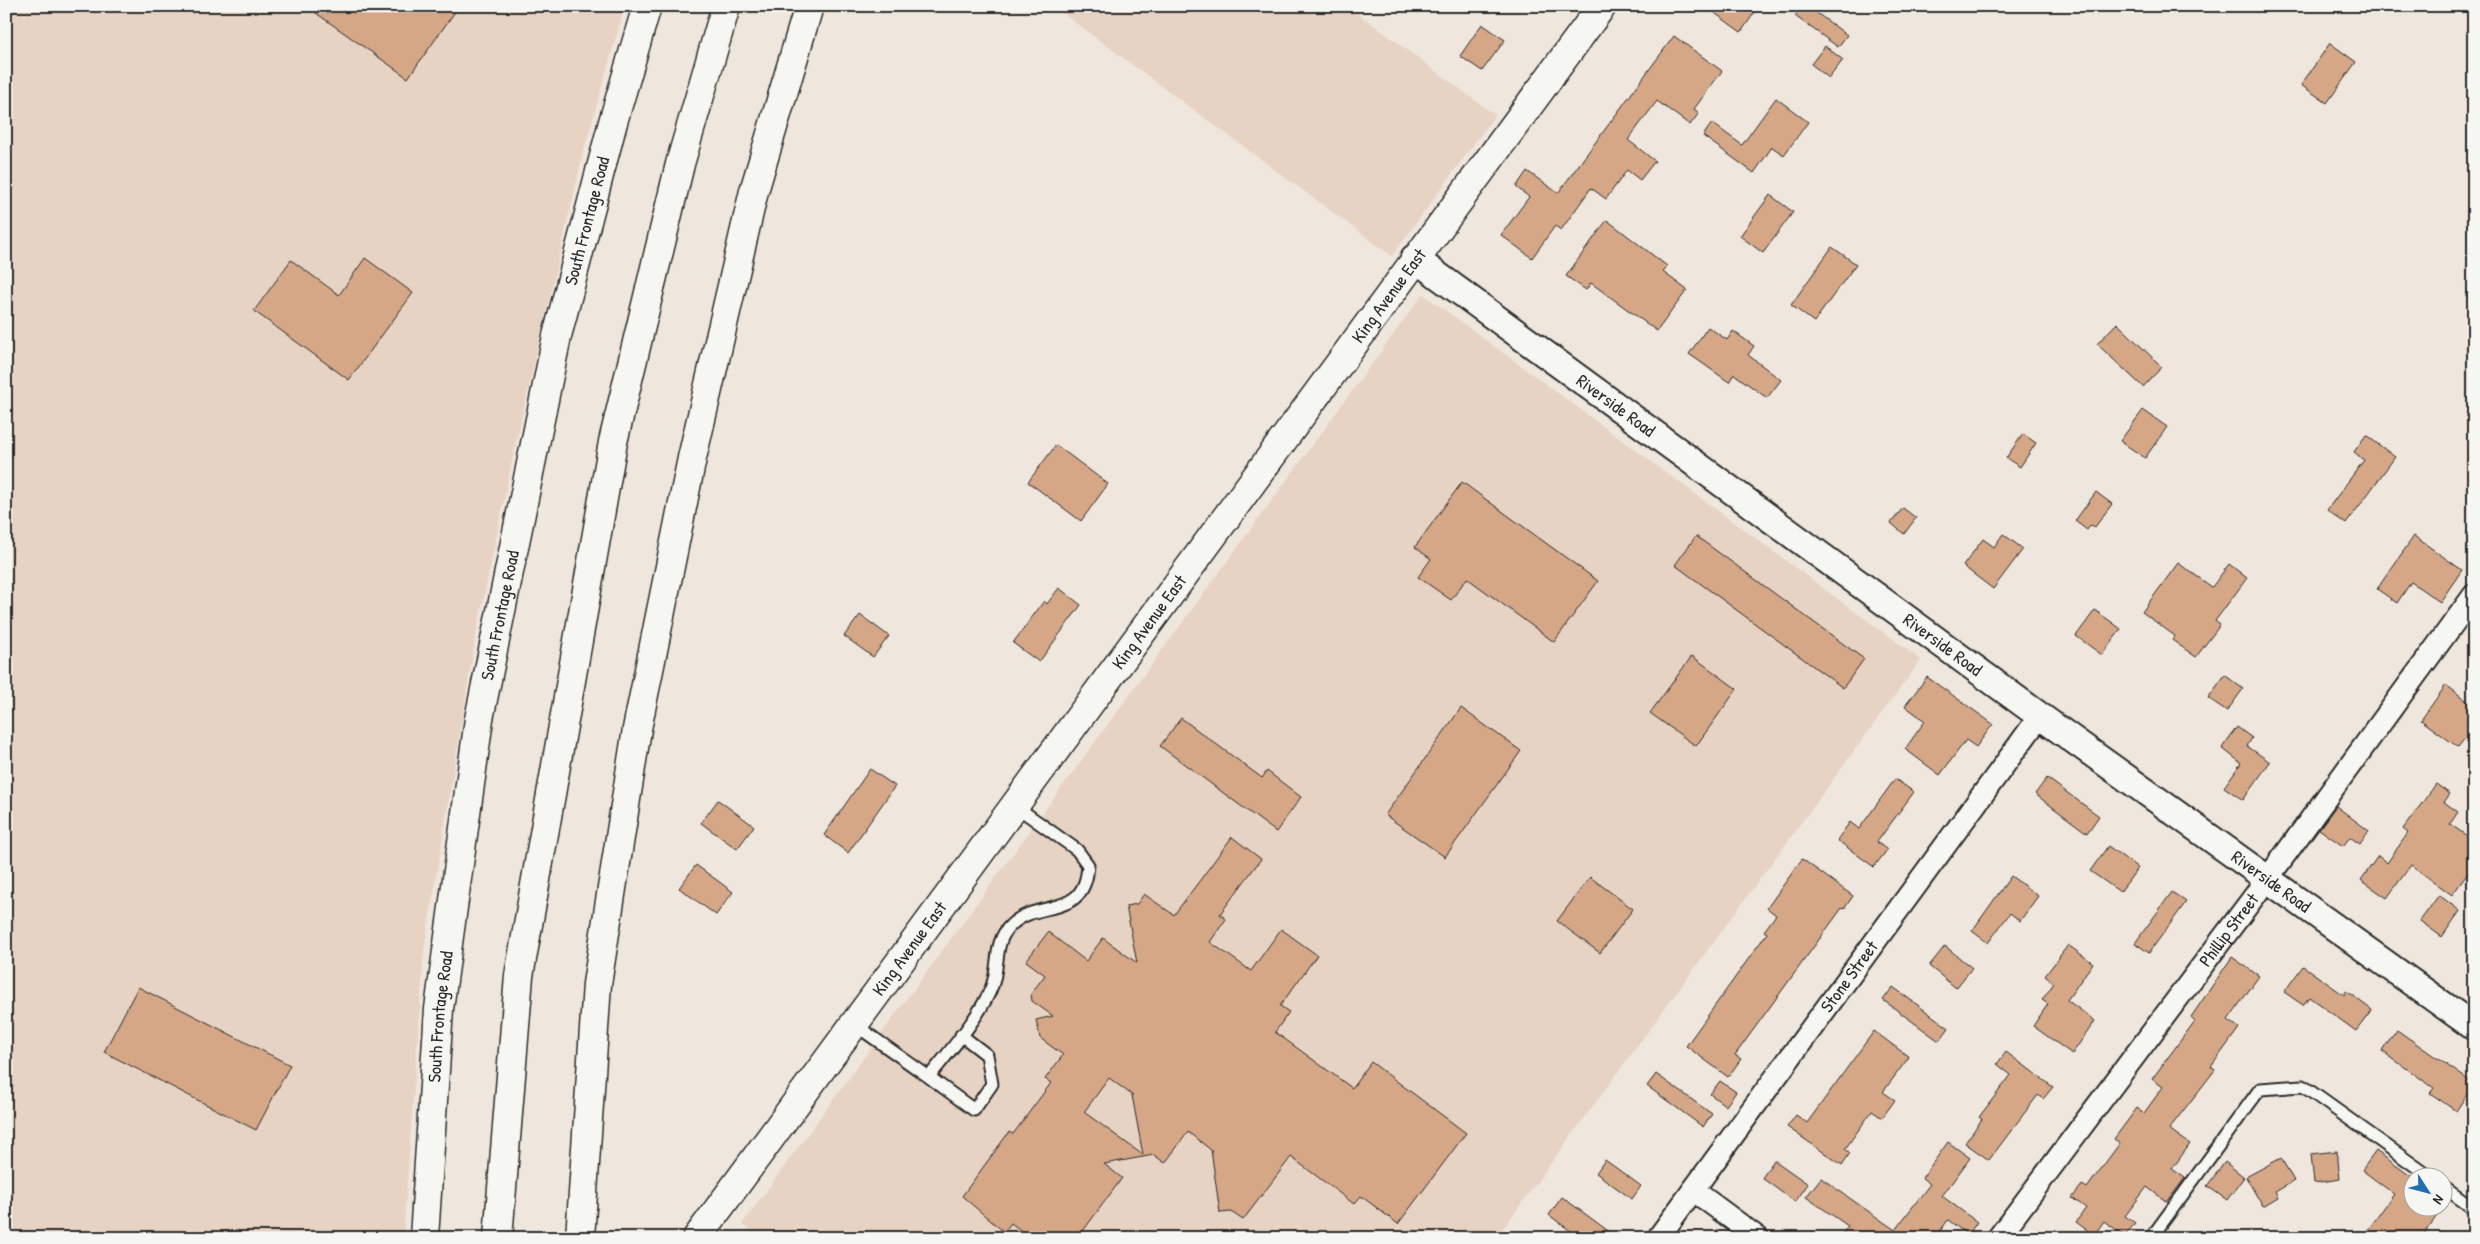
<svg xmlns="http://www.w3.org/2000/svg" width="2480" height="1244" font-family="'Patrick Hand',sans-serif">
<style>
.built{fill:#e7d3c3}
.building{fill:#d5a787;stroke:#2b2b2b;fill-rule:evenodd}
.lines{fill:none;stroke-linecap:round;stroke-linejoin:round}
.service-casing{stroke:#2b2b2b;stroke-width:15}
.minor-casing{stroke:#2b2b2b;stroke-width:25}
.tertiary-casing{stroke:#2b2b2b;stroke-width:30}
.secondary-casing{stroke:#2b2b2b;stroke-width:31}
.motorway-casing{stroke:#2b2b2b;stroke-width:31}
.service{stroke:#f6f6f2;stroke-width:11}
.minor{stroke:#f6f6f2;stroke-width:21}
.tertiary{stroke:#f6f6f2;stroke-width:26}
.secondary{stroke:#f6f6f2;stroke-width:28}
.motorway{stroke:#f6f6f2;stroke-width:28}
.labels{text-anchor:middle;stroke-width:4.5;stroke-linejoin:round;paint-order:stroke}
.street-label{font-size:18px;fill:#2b2b2b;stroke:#f6f6f2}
</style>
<rect width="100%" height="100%" fill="#efe6dd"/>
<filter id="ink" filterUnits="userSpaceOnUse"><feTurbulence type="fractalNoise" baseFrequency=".02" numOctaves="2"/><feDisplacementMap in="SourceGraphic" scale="10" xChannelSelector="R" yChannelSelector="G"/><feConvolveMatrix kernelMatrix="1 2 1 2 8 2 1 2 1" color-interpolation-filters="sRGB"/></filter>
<g filter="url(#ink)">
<path class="built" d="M6,6H625L584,150L516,442L475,640L424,952L403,1238H6Z
M1053,6H1348L1495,115L1392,256Z
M1423,294L1921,660L1496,1238H760L742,1224Z"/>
<path class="building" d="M306,6H459L408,78Z
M1705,6H1759L1741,32Z
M1802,6H1807L1847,35L1838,47L1795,16Z
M1482,24L1505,40L1482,71L1460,56Z
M1674,36L1722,71L1694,109L1699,113L1690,125L1657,101L1628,140L1655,161L1640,180L1627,170L1606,199L1591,188L1561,230L1555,226L1532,258L1501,235L1529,197L1516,187L1527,171L1558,193Z
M2330,43L2356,62L2327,103L2301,85Z
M1825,46L1843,60L1829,78L1811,64Z
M1776,98L1808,122L1784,155L1772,147L1754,173L1703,136L1712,123L1742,145Z
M1770,195L1793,212L1763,253L1740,236Z
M1607,220L1667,266L1663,272L1687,290L1657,331L1591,283L1586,290L1566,276Z
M1832,247L1856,264L1814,322L1791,305Z
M365,258L413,293L349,380L254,311L291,260L339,295Z
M2117,323L2162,367L2143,387L2097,344Z
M1708,327L1727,340L1733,331L1754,346L1748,355L1781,380L1767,398L1734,374L1729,382L1689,354Z
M2143,410L2167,427L2145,458L2120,441Z
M2023,434L2036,443L2020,467L2006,458Z
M2366,435L2395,457L2346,524L2327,510L2364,460L2354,452Z
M1056,445L1108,484L1081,521L1028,482Z
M1462,482L1598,581L1554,642L1467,578L1451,600L1418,577L1431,559L1415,547Z
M2096,492L2112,504L2095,527L2091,525L2087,530L2075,521Z
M1903,508L1916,518L1904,534L1891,523Z
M2003,534L2023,549L1993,589L1963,566L1983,539L1994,547Z
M1696,536L1864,659L1843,688L1675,565Z
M2414,536L2462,570L2440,602L2411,582L2397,603L2377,589Z
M2178,563L2212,587L2229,564L2247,578L2215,621L2220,625L2196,657L2172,640L2175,636L2142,612Z
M1059,588L1081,605L1039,662L1013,643L1044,601L1047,604Z
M2095,610L2121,629L2102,655L2076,636Z
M860,615L889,636L873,657L844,636Z
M1692,656L1737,689L1696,746L1650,713Z
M2225,675L2243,689L2227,711L2208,698Z
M1927,677L1993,724L1976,747L1966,740L1940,775L1905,749L1925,721L1905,706Z
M2446,685L2474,706V727L2458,747L2421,720Z
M1461,708L1521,751L1445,857L1385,815Z
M1181,718L1262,778L1267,771L1301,797L1276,832L1160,746Z
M2237,727L2252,738L2247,746L2270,762L2243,800L2224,787L2241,763L2222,748Z
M870,769L895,786L848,853L824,835Z
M2047,778L2099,816L2087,833L2035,794Z
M1895,779L1914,792L1877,842L1887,850L1874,867L1837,840L1850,822L1859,829Z
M2436,784L2450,794L2444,802L2458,812L2450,824L2474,841V865L2452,895L2411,865L2387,898L2361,880L2378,856L2387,863L2408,833L2403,829Z
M718,800L754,826L737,849L701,823Z
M2336,806L2369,831L2360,844L2350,837L2343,846L2319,829Z
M1232,837L1261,859L1220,914L1226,919L1210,942L1251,971L1281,929L1317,955L1280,1006L1289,1012L1275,1032L1352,1088L1371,1062L1466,1133L1398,1224L1361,1196L1354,1204L1291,1157L1243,1220L1231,1212L1220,1213L1211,1150L1188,1132L1165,1163L1154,1155L1104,1164L1122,1178L1080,1235L1075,1231L1070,1238H1031L1011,1223L1004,1232L962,1196L1009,1132L1013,1134L1051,1083L1045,1079L1063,1055L1040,1038L1036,1020L1053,1016L1032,1001L1031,994L1045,975L1026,961L1048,932L1086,961L1103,938L1137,963L1126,906L1137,904L1144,894L1174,915ZM1109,1078L1132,1095L1143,1155L1084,1112Z
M2108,846L2138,868L2120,892L2090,871Z
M1802,859L1853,896L1844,909L1842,908L1735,1055L1741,1059L1728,1077L1686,1046L1767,933L1764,931L1776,915L1767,908Z
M696,865L733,892L716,915L679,888Z
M2011,876L2038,896L2020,921L2010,913L1988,943L1972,931Z
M1590,877L1633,909L1600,953L1557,921Z
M2172,892L2186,902L2149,953L2135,943Z
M2439,895L2460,911L2442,937L2420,921Z
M2068,945L2093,963L2067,1000L2095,1021L2072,1054L2033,1026L2048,1004L2042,1000L2054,983L2045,976Z
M1945,946L1972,968L1956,988L1929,966Z
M2232,957L2259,976L2228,1020L2239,1028L2211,1067L2215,1070L2169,1129L2190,1144L2172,1169L2185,1178L2167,1202L2147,1187L2125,1216L2135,1223L2125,1236L2104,1221L2094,1235L2076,1222L2086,1208L2072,1198L2082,1185L2087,1188L2120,1143L2114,1139L2137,1108L2144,1113L2163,1087L2152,1079L2195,1021L2191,1017Z
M2303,966L2344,995L2346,991L2372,1010L2356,1031L2309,997L2303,1005L2284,992Z
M138,987L290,1065L256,1130L104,1052Z
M1893,987L1949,1028L1939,1041L1883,1000Z
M2397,1030L2474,1084L2456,1111L2430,1093L2434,1088L2382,1051Z
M1874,1031L1909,1057L1883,1092L1895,1100L1882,1118L1872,1111L1845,1149L1850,1153L1842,1165L1787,1127L1796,1115L1807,1123Z
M2006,1052L2053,1087L2043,1099L2038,1095L1989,1160L1965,1143L1982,1119L1979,1117L2011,1075L1997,1064Z
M1656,1074L1712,1114L1703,1127L1647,1086Z
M1720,1081L1736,1092L1726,1106L1710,1094Z
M1948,1142L1970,1158L1942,1196L1977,1222L1968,1235L1948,1220L1935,1238H1839L1848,1226L1806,1197L1821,1178L1895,1230L1930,1184L1922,1178Z
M2337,1151L2340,1179L2314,1183L2311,1154Z
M2376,1151L2412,1177V1206H2444L2421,1238H2362L2394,1194L2362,1170Z
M2281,1158L2294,1181L2275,1192L2278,1198L2263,1207L2246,1177Z
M1605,1160L1641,1186L1632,1199L1596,1173Z
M1774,1160L1808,1184L1795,1202L1762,1178Z
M2225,1162L2244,1177L2227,1200L2207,1186Z
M1562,1197L1618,1238H1580L1549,1215Z"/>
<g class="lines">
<g class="service-casing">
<path id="service" d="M854,1024L929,1077C949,1052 981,1015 992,986C1000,965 993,942 1011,925C1038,898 1085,921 1088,865L1077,850L1014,805
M929,1077L974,1110L992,1084L987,1055L961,1035
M2442,1186L2474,1209
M2151,1238L2260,1089L2303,1086L2429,1176"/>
</g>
<g class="minor-casing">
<g id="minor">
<path d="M1693,1190L1758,1238"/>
<path id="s1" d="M1658,1238L2040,716"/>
<path id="s2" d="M1998,1238L2268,878L2474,595"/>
</g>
</g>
<g class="tertiary-casing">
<g id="tertiary">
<path id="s3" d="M1414,258L2040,716L2474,1027"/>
</g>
</g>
<g class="secondary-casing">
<g id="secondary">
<path id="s4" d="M424,1238L439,1009L479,719L557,336L613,122L647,6"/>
<path id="s5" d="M697,1238L1602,6"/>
</g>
</g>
<g class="motorway-casing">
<path id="motorway" d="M498,1238L519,976L613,442L680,164L726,6
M580,1238L597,984L637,729L692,458L754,191L809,6"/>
</g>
<use href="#service" class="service"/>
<use href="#minor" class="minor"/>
<use href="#tertiary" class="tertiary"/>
<use href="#secondary" class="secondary"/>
<use href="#motorway" class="motorway"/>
</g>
</g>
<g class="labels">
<g class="street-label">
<text dy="6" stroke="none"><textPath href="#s4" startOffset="1032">South Frontage Road</textPath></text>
<text dy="6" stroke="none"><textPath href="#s5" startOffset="1169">King Avenue East</textPath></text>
<text dy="6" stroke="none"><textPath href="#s3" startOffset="250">Riverside Road</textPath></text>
<text dy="6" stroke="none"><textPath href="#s4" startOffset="628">South Frontage Road</textPath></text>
<text dy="6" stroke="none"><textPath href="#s5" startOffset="764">King Avenue East</textPath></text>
<text dy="6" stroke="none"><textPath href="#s3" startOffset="655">Riverside Road</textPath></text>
<text dy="6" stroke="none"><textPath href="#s3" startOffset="1060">Riverside Road</textPath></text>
<text dy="6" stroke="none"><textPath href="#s2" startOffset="385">Phillip Street</textPath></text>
<text dy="6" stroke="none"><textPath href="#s5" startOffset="359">King Avenue East</textPath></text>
<text dy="6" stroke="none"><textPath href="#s1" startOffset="324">Stone Street</textPath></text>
<text dy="6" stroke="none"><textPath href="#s4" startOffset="222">South Frontage Road</textPath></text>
</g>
</g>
<rect width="2480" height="1244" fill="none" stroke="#f6f6f2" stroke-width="25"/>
<rect x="12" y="12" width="2455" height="1219" fill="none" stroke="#2b2b2b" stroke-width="2" filter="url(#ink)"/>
<g transform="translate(2428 1192) rotate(126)"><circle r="24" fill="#f6f6f2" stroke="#a5a5a2"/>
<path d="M0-4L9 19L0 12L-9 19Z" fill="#1f6fb2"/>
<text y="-8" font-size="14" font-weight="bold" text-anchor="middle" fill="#2b2b2b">N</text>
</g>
</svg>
